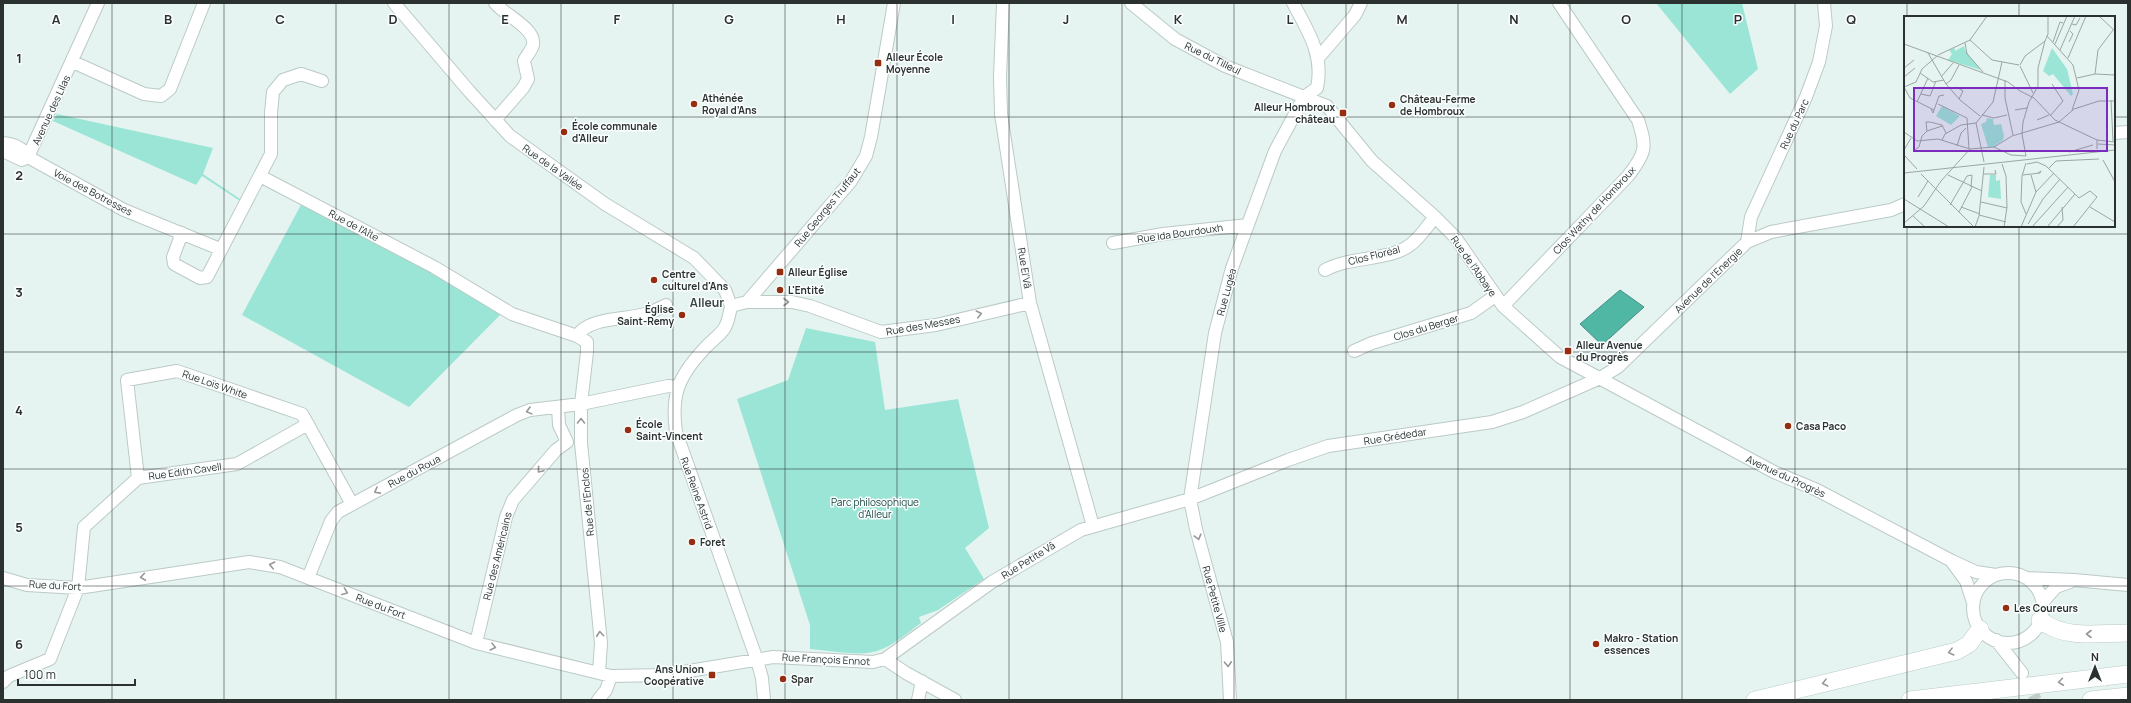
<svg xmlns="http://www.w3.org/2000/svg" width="2131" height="703" font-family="Manrope,sans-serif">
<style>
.green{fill:#9ae5d6}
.water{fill:#51b7a5;stroke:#468f82}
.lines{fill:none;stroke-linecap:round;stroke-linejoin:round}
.minor-tunnel{stroke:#c0cdca;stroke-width:12;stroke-dasharray:12 6;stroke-linecap:butt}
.minor-casing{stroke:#bbcac7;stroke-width:14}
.highway-casing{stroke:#bbcac7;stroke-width:18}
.minor{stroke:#fff;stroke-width:12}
.highway{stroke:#fff;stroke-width:17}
.oneway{stroke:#959897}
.grid{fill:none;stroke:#2b312f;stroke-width:1;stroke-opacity:0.55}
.poi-dot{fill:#952d10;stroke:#fbfefe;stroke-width:1.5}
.labels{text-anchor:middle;stroke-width:3;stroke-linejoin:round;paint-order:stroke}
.poi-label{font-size:10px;font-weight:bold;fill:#2b312f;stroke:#fbfefe;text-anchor:start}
.street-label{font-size:10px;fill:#2b312f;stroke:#fbfefe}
.park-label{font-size:10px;fill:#14423b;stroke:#fbfefe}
.quarter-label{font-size:12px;font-weight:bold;fill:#3b4845;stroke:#fbfefe}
.inset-road{fill:none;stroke:#9ba6a3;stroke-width:1}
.view{fill:#7b2cbf;fill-opacity:0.15;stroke:#7b2cbf;stroke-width:2}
.inset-edge{fill:none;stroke:#2b312f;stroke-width:2}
.grid-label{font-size:13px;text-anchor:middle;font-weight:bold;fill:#2b312f;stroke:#fbfefe;stroke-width:3;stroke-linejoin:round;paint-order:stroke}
</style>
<rect width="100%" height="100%" fill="#e5f4f1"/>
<path class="green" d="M1656,3H1742L1758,69L1730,94Z
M57,114L213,148L203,174L240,199V201L202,176L196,185L53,121Z
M303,201L503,312L409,407L242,315Z
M806,328L875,342L885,410L958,399L989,528L965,548L984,579L938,610L919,617L921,623C907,633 893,646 877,651C860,657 828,650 810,649V625L737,399L788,380Z"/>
<path class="water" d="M1620,290L1644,307L1602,345L1580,324Z"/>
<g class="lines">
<path class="minor-tunnel" d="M2025,679L2036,700"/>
<g class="minor-casing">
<path id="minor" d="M394,3L469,91L510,136L605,204L694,258L725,290L731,306
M1003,3L1000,77L1001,114L1030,303L1093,526
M1131,3L1175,39L1225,66L1327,106L1372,161L1435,217L1455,237L1503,306L1560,357L1774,472L1817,490L1952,561L1976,572L1996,575
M1293,3C1308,31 1324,55 1317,88L1304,97
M1319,57L1355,15L1361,3
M73,62L144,94L161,96L170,89L204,3
M495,120L523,88L528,79L524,61C526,56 532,50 533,45C536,28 504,15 495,3
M2114,133L2128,132
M3,143C14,144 23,148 28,157L124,210L220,249
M3,149L5,152L22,160L28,157
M28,157L98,3
M260,176L434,267L512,314L577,336L587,342V352L581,404V443L601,643L599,673
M182,233L173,257L174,264L200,278L207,277L271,154V113L273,92L283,80L301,74L322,81
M1747,242L1751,217L1806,97L1819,62L1826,26L1824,3
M1113,243L1163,234L1248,225
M1325,270C1350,256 1390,261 1410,245C1420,238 1427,226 1435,217
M747,302L851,181L866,156L871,137L894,3
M1503,306L1628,176C1646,153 1647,147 1638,120L1559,3
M577,336C589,316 629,320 649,313C655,311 661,307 666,305
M1354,351L1372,343L1471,313L1495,296
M558,407L559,425L567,442
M138,478L127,380L177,371L302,414L352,504
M1952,562L1966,581L1973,602
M1973 608a35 35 0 1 1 70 0a35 35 0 1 1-70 0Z
M3,578L27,585L78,588L249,562L280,567L476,643L611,676L665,675L773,657L873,662L885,659L992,582L1081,530L1190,499L1288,460L1328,446L1492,422L1523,412L1600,378L1618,367L1747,242L1771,232L1891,210L1905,204
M308,578L331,521L338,512L517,415L530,410L581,404L668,386L677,387
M2026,578L2074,580L2128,585
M2042,603L2056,587L2070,582
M1996,640L2022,673
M476,643L506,517L513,500L556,450L567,442
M885,659L906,673L955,700
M3,682L9,676L50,659L78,588L84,527L138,478L237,464L308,424
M598,700L606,690L611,676
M764,700L762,678L757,660L676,432C671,395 678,377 704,349C722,330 726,335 731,306L747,302H792L810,306L881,332L936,325L1030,303
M918,700L922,681
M1230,700L1227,642L1196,529L1190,499L1215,333L1232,268L1275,151L1304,97"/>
</g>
<g class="highway-casing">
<path id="highway" d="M2040,620C2065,640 2098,633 2128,633
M1755,700L1957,651L1969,644L1980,629
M1910,700L2128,674
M2091,700L2128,696"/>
</g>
<use href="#minor" class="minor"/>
<use href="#highway" class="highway"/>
</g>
<defs><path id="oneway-chevron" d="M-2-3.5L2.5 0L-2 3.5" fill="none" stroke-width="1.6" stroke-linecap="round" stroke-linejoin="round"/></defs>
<g class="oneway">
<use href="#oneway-chevron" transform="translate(786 302)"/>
<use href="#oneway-chevron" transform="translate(979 314) rotate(-13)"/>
<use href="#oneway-chevron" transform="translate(529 411) rotate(165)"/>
<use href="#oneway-chevron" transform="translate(581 421) rotate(-90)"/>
<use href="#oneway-chevron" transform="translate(540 470) rotate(130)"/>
<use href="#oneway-chevron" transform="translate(377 491) rotate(152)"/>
<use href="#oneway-chevron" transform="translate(1198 537) rotate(75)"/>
<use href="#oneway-chevron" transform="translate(272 565) rotate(-167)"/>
<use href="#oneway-chevron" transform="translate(143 577) rotate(172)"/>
<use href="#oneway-chevron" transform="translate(345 592) rotate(21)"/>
<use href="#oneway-chevron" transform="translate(600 634) rotate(-95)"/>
<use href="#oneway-chevron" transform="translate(2089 634) rotate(180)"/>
<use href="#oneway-chevron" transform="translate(493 647) rotate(14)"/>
<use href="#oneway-chevron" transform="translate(1951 652) rotate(166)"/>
<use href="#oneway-chevron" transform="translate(1228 664) rotate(87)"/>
<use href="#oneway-chevron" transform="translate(2061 682) rotate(173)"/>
<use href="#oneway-chevron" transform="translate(1825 683) rotate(166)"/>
</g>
<path class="grid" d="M112,3V700M224,3V700M336,3V700M449,3V700M561,3V700M673,3V700M785,3V700M897,3V700M1009,3V700M1122,3V700M1234,3V700M1346,3V700M1458,3V700M1570,3V700M1682,3V700M1795,3V700M1907,3V17M2019,3V17M3,117H1905M2114,117H2128M1907,226V700M2019,226V700M3,234H2128M3,352H2128M3,469H2128M3,586H2128"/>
<g class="poi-dot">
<rect x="874" y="59" width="8" height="8" rx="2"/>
<circle cx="694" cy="104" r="4"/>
<circle cx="1392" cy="105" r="4"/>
<rect x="1339" y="109" width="8" height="8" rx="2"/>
<circle cx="564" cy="132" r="4"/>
<rect x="776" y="268" width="8" height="8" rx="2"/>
<circle cx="654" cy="280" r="4"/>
<circle cx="780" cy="290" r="4"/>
<circle cx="682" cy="315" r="4"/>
<rect x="1564" y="347" width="8" height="8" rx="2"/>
<circle cx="1788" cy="426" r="4"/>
<circle cx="628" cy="430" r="4"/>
<circle cx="692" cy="542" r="4"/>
<circle cx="2006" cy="608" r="4"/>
<circle cx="1596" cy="644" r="4"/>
<rect x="708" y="671" width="8" height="8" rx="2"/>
<circle cx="783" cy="679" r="4"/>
</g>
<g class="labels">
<g class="poi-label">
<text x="886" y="61">Alleur École<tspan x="886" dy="12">Moyenne</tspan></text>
<text x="702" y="102">Athénée<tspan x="702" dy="12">Royal d’Ans</tspan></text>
<text x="1400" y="103">Château-Ferme<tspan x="1400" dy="12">de Hombroux</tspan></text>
<text x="1335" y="111" text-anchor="end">Alleur Hombroux<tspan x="1335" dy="12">château</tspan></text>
<text x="572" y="130">École communale<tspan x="572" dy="12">d'Alleur</tspan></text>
<text x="788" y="276">Alleur Église</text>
<text x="662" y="278">Centre<tspan x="662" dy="12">culturel d'Ans</tspan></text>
<text x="788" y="294">L'Entité</text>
<text x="674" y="313" text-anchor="end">Église<tspan x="674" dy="12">Saint-Remy</tspan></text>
<text x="1576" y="349">Alleur Avenue<tspan x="1576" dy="12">du Progrès</tspan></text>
<text x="636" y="428">École<tspan x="636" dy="12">Saint-Vincent</tspan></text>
<text x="1796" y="430">Casa Paco</text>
<text x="700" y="546">Foret</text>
<text x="2014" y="612">Les Coureurs</text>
<text x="1604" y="642">Makro - Station<tspan x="1604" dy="12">essences</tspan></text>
<text x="704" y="673" text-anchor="end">Ans Union<tspan x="704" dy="12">Coopérative</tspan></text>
<text x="791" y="683">Spar</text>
</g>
<g class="street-label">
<text transform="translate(1213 58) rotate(26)" y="4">Rue du Tilleul</text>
<text transform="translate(51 110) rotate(-65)" y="4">Avenue des Lilas</text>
<text transform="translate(1794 124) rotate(-65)" y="4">Rue du Parc</text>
<text transform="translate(553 167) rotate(35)" y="4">Rue de la Vallée</text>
<text transform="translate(93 192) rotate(28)" y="4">Voie des Botresses</text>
<text transform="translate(827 207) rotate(-51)" y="4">Rue Georges Truffaut</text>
<text transform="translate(1594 210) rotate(-47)" y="4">Clos Wathy de Hombroux</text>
<text transform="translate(354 225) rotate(28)" y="4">Rue de l'Aîte</text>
<text transform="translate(1180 233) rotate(-8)" y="4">Rue Ida Bourdouxh</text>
<text transform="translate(1374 255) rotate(-14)" y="4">Clos Floréal</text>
<text transform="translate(1474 266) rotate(55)" y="4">Rue de l'Abbaye</text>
<text transform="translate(1025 268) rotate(81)" y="4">Rue El'Vâ</text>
<text transform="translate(1708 280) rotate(-44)" y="4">Avenue de l'Energie</text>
<text transform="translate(1226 292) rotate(-75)" y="4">Rue Lugéa</text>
<text transform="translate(923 325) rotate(-10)" y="4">Rue des Messes</text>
<text transform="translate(1426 327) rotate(-17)" y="4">Clos du Berger</text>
<text transform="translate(215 384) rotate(19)" y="4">Rue Loïs White</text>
<text transform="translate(1395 436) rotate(-9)" y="4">Rue Grédedar</text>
<text transform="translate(185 471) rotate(-8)" y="4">Rue Edith Cavell</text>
<text transform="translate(414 471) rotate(-28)" y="4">Rue du Roua</text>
<text transform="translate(1786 476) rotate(25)" y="4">Avenue du Progrès</text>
<text transform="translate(697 493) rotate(70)" y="4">Rue Reine Astrid</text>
<text transform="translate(587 502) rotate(-95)" y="4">Rue de l'Enclos</text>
<text transform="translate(497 556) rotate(-76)" y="4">Rue des Américains</text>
<text transform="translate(1028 560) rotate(-32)" y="4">Rue Petite Vâ</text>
<text transform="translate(55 585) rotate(3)" y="4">Rue du Fort</text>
<text transform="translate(1215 599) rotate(75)" y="4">Rue Petite Ville</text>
<text transform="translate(381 606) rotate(21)" y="4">Rue du Fort</text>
<text transform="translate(826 659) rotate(3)" y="4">Rue François Ennot</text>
</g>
<g class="park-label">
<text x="875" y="506">Parc philosophique<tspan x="875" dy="12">d'Alleur</tspan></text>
</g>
<g class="quarter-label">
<text x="707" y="307">Alleur</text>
</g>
</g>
<g transform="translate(1904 16)">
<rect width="211" height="211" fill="#e5f4f1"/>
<path d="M60,30L61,34L77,54L44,44L48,38L45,34L51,32V35ZM148,32L163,53L169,78L167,80L149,58L145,60L139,55ZM38,90L56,100L47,109L32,100ZM83,102L89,103L90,109L97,108L100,120L99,124L89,131H84L77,108L82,106ZM86,159H92V165L96,164L97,183L84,181Z" fill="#9ae5d6"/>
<path class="inset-road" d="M195,0L211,15M168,8L172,9L176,2M143,20L169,49L175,74L168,94M66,24L88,44L115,49M149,26L156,6L159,7M165,26L169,18L166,15M61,27L63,38L79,56M0,28L104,66L116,75L130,82L151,104L193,124V133M151,28L163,0M156,34L171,0M24,37L42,68L56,84L76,100M34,39L66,24L83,0M164,42L182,0M116,49L121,40L141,25L144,18V0M116,50L129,77M0,52L10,44M16,57L29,66L40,64M191,58L211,59M0,61L11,52M37,61L49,47M173,62L191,58L194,34L209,14M101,64V82L109,119M42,68L47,64L55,49M0,71L12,66L18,53L33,40M0,71L6,82L30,94M52,71L59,75L55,83M17,78L26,80L32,65M207,84L209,125M13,86L24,62M34,88L63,102M27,93L29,97L35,80L40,79M111,94L123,92M78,99L90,102L103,99M146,100L159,85L148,68M63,102L65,133M133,104L145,99M23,115L22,106H26L38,109L42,117M0,116L13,125L34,123L66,133L90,131L107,139L122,140M38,124L41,118L57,109L72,107M193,124L211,126M194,128L211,129M53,130L57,117L62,112M90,131L108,120L155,106L170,93L195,85H211M0,134L7,122M9,135L15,131L18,120L23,115L38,110M165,136L189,129M0,139L13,153M122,140L118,118L119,106L125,86L134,70V52L141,25M199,144L211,166M80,146L72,107L89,86L98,46M98,148L102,160L103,191L100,211M123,148L133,146L142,150L175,182L186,175L193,181L169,211M145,152L152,145L195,143M0,157L211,134M17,158L70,211M80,158H92L91,154M44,159L78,175M119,159L136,157L137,155L134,157M127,159L132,176M14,181L24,165M0,183L45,211M77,186L103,192M46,189L63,160L68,159L67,171M57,191L76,198M186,191L211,206M55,196L68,171M122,198L117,186L118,160L122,147M75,199L102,206M9,200L21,211M0,207L20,190L37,165L66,133M124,208L139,183L156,163M144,210L171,178M71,211L75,200L80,151M117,211L132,176L150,157M128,211L164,171M153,211L159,204L158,191"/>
<path class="view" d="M10,72H203V135H10Z"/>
<rect width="211" height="211" class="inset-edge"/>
</g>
<g class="grid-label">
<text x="56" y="24">A</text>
<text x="168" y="24">B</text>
<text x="280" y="24">C</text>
<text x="393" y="24">D</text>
<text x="505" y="24">E</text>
<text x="617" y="24">F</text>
<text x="729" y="24">G</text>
<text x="841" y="24">H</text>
<text x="953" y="24">I</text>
<text x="1066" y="24">J</text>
<text x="1178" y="24">K</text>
<text x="1290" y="24">L</text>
<text x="1402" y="24">M</text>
<text x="1514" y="24">N</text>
<text x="1626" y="24">O</text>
<text x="1738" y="24">P</text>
<text x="1851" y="24">Q</text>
<text x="19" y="63">1</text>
<text x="19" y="180">2</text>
<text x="19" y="297">3</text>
<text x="19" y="415">4</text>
<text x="19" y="532">5</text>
<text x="19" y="649">6</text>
</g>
<rect width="2131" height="703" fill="none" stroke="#2b312f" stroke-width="8"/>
<g transform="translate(2095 667)" stroke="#fbfefe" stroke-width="3" paint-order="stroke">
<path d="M0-3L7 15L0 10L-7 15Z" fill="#2b312f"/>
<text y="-6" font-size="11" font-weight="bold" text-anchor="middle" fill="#2b312f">N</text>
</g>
<path d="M18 679v6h117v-6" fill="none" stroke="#2b312f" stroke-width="2"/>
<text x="24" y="679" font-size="12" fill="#2b312f" stroke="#fbfefe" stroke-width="3" paint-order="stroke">100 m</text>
</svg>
